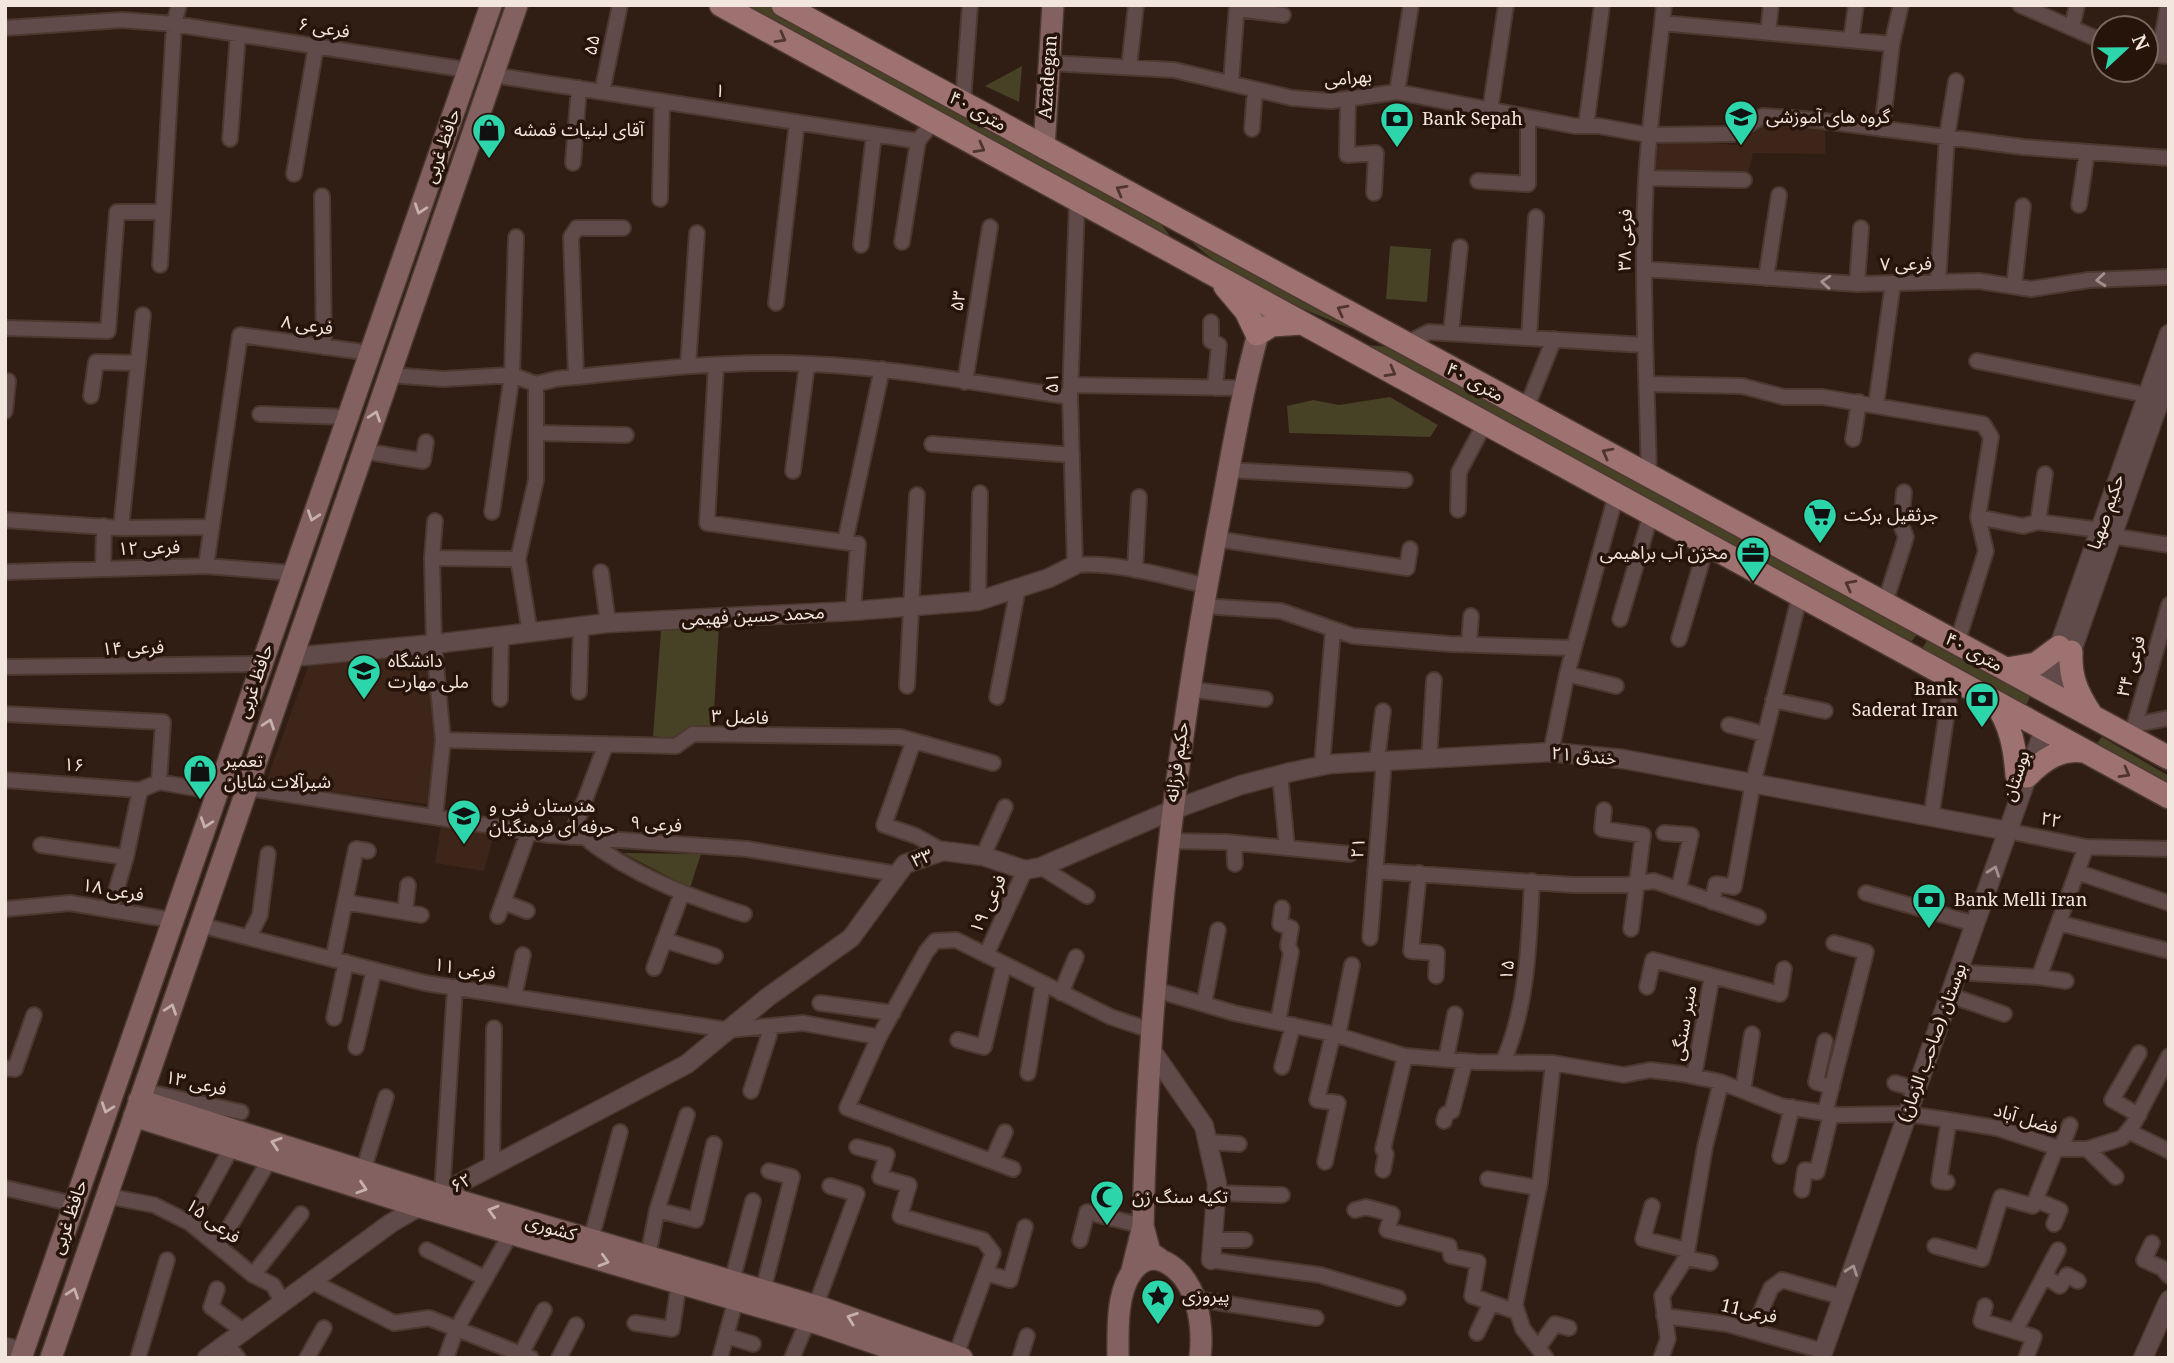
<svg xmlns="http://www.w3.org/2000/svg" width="2174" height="1363" font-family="'Noto Serif','Noto Sans Arabic',serif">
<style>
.built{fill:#3e2519}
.green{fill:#474125}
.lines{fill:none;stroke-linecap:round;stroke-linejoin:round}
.minor-casing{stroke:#4b3930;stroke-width:18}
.tertiary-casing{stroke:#4b3930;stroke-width:21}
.secondary-casing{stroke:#4b3930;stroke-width:24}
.primary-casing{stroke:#4b3930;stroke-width:26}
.minor{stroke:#614b4a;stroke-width:14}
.tertiary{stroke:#614b4a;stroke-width:18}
.secondary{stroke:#836160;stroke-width:21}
.primary{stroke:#9e7270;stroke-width:23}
.oneway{stroke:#50352e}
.oneway2{stroke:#c6b1ac}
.oneway3{stroke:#a3918d}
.labels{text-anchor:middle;stroke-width:7;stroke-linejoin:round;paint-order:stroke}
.street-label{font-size:18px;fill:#f3e6df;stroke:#26140b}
.poi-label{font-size:18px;fill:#f3e6df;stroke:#26140b;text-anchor:start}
</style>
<rect width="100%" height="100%" fill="#301d14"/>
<path class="built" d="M1767,122L1825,125V154L1753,153L1748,173H1652L1655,149L1664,140L1738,145Z
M431,651L436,742L428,804L265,784L310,661Z
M441,825L495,831L484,871L435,863Z"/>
<path class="green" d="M747,5H769L1160,223L1180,248L1016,153Z
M1022,66L1019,102L985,86Z
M1189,239L1357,325L1349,328C1294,305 1233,282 1189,239Z
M1390,246L1431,249L1427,302L1386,299Z
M1355,344L1391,347L1919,631L1912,641L1902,638Z
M1390,397L1438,425L1430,437L1289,433L1287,406L1313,400L1339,405Z
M719,625L713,728L689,727L673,739L653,736L661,630Z
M1928,639L2030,697L2026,706L1922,649Z
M2102,737L2169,776V785L2097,743Z
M623,853L701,854L690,888Z"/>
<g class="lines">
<g class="minor-casing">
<path id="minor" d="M2020,5L2104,42
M1237,9L1283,15
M1662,23L1892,44
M2072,27L2077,5
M5,28L122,20L174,24L468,70
M1768,32L1771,5
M1851,40L1856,5
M2146,54L2169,56
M2159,55L2168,5
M1049,63L1174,70L1292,98L1331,101L1397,92L1575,126H1599L1649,135L1733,134L1763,116L1816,120L2023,147L2169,158
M1129,67L1136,5
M493,75L918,141L933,122
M1231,83L1237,5
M602,92L620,5
M1397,92L1411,5
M1348,99L1347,155L1376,153L1374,193
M963,102L970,5
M1490,111L1506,5
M1586,126L1602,5
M1252,129L1255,90
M1882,129L1892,44L1901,5
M230,139L238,34
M573,163L579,88
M294,174L316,46
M1646,178L1744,180
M1478,181L1528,184V118
M322,196L324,347
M660,199L662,101
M1077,202L1070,397L1075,565C1119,562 1164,576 1207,586
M2079,205L2087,152
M902,242L918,141
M861,245L874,134
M160,265L174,24L179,5
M1644,269L1857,284L1979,281L2031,289L2089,280L2169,277
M1766,278L1779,195
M1938,282L1947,136L1956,81
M1857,284L1861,228
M2014,286L2023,206
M776,303L797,122
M1211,322V341L1219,345L1215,388
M5,328L108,331L117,212H163
M1451,333L1460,247
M1529,338L1536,217
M1405,344L1429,332L1644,345
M1977,361L2147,395
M716,365L707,523L858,544L853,611
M688,366L697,233
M389,375L443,379L512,375L536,384L556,379C630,372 705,362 779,363C877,364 974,383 1070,397
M576,377L571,237L577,228H623
M965,382L990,227
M1647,384L1742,386L1784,397H1823L1983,424L1991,437L1978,517L1986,551L1957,643
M1071,385L1245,388
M91,396L96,362L138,363
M1876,405L1893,283
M1526,409L1554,339
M5,411L8,381
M260,414L347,417
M536,433L626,435
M1853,439L1859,402
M932,444L1072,455
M363,451L423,461L426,442
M1229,470L1405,480
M793,471L807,365
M1649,476C1647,385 1642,294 1645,203C1647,137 1657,71 1664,5
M1458,510L1459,472L1485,423
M492,512L512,375L516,237
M1978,517L2023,526L2038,522L2100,530
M5,520L121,528L212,527
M2038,522L2045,474
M121,528L143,315
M2112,536L2169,545
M1216,539L1407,568L1410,549
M845,542L882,369
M432,558L518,559
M206,566L240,335L370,353
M103,569L104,526
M1135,570L1139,497
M5,572L206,566L293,573
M601,572L608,623
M978,601L980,493
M1885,603L1906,537L1901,525L1904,492
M1203,606L1281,611L1353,636L1450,644L1574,648
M1620,619L1651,514
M530,633L518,559L536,480V384
M1679,639L1707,544
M1469,644L1471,616
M5,667L261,664
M1567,674L1616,686
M907,686L917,495
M1188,689L1265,699
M579,692L581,626
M997,697L1018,588
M500,699L501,636
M1773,700L1825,711
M5,714L163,722L159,782
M1729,725L1765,734
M2134,725L2169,718
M2131,737L2169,605
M443,740L676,746L693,734L900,737L993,763
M913,743L884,825L916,836L943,851
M1551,752L1567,674L1616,495
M1429,760L1434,680
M1377,761L1383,711
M1322,765L1333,630
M1280,775L1287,847
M5,780L140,790
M247,788L549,835L747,849L897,874
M1604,810L1602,829L1643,835L1631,929
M435,817L443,740L434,644L432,558L435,521
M1931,818L1952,679
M2008,831L2086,847
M1664,833L1691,835L1679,888
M571,837L606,744
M585,838C632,875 687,896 744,914
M1168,841L1226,842L1350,854
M1234,843L1235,864
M41,845L126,857
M983,856L1005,807
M1041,867L1087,896
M1375,871L1574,885H1625L1654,881L1758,917
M2077,872L2169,903
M1419,873L1411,951L1437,953L1436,976
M1866,893L1975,924
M345,902L421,915
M503,902L527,911
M1712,902L1716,884L1734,887L1753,783L1800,595
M111,908L126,857L140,790L159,782L217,792
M5,909L70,903L172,920
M405,912L408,885
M498,916L529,831
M2059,923L2169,951
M200,925L425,983L728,1030L803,1023L879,1037
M249,937L260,915L268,854
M1370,938L1384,761
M664,940L715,956
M986,955L1025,870
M333,959L356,849L368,851
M654,968L682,893
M1959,969L1971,973L2039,977L2086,847L2169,849
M2039,977L2066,981
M1647,987L1653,960L1780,994L1784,969
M1156,990L1234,1013L1333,1034L1405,1056L1476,1062L1553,1063L1624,1075L1650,1070L1682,1074L1721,1082L1781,1106L1838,1115L1907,1114L1942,1119L1997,1128L2061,1149H2087L2122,1138L2133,1125L2169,1056
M1061,993L1076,957
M1949,995L2004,1014
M514,996L523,955
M820,1003L893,1013
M1204,1004L1218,930
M334,1018L346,962
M1278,1022L1291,952L1288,946L1291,928L1280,924L1282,908
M1338,1035L1352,965
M958,1040L984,1047L1004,964
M1825,1041L1816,1082L1832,1087
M356,1047L374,970
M1446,1059L1455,1014
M1503,1062C1528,1005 1529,942 1532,881
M1282,1067L1293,1025
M5,1068L15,1069L34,1015
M1028,1073L1043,984
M1694,1076L1712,976
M1895,1083L1916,1089
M1743,1090L1752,1034
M143,1091L241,1112
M751,1091L772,1026
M1825,1113L1866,952L1834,943
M2139,1115L2112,1100L2139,1053
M1444,1121L1446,1114L1452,1111L1465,1061
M2128,1131L2169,1151
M1208,1142L1239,1144
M857,1147L887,1155L880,1177L909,1185L900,1216L983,1240L993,1253L956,1355
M2061,1149L2070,1125
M2087,1149L2116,1177
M1780,1156L1792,1107
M992,1161L1005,1132
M1325,1162L1338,1103L1317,1100L1333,1034
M492,1167L494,1028
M1013,1169L847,1108L879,1037L926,952L935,941L956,940L1111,1017L1153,1031
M1383,1170L1386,1154L1383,1149L1405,1056
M363,1171L386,1097
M1488,1179L1539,1188
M1947,1182L1939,1181L1949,1120
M5,1188L74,1204
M1802,1190L1805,1170L1817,1172L1831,1114
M1216,1193L1282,1195
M442,1194L455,987
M107,1196L154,1205L190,1223L253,1275L273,1285L282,1301
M2036,1200L2060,1210L2054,1224
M1652,1206L1643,1239L1687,1250
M657,1210L696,1220L714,1144
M1355,1210L1366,1207L1392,1214L1387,1230L1449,1246L1451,1256L1478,1262L1472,1296L1517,1312
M190,1223L232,1147
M591,1239L620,1132
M1080,1240L1087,1212L1143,1226
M1212,1240H1245
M2152,1243L2144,1260L2162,1268L2169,1276
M218,1246L270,1159
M1935,1246L1982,1259L2001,1197L2033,1206L2056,1148
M427,1250L485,1278
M648,1256L657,1210L687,1115
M1686,1258L1710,1263
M1211,1260L1320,1275L1398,1298
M986,1273L1010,1280L1025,1227
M253,1275L301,1214
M2044,1276L2060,1286L2067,1275L2078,1281
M311,1281L394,1323L429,1318L531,1358
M732,1281L753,1201
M217,1289L211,1307L242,1330
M763,1290L792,1177L769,1171
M1193,1294L1203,1300L1316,1318
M816,1305L857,1194L830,1186
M1985,1306L1981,1321L2034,1337L2026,1358
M1664,1316L1727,1324L1823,1351
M635,1323L672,1329L679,1283
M1753,1330L1771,1288L1782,1280L1842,1297
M2015,1331L2058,1250
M1477,1333L1491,1303
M727,1336L753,1344
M225,1343L238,1358
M1538,1348L1555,1324L1569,1328
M521,1354L544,1310
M138,1358L167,1260
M307,1358L324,1328
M446,1358L456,1330L511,1233
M559,1358L576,1325
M720,1358L736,1299
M792,1358L808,1320
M1020,1358L1027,1336
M1546,1358L1523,1329L1515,1305L1540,1182L1553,1063
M1661,1358L1668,1339L1662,1296L1686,1258L1705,1147L1721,1082"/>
</g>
<g class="tertiary-casing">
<path id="tertiary" d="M292,657L434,644L608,623L853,611L978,601L1049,578L1075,565
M2044,689L2169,334
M2056,696L2169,374
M1152,1051L1204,1126L1217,1184L1211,1260
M5,1347L23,1351
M207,1358L391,1223L464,1181L687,1064L768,997L851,938L905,864L943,851L983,856L1025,870L1041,867L1170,811L1241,785L1291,772L1330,764L1551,752L1623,759L2008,831
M1821,1358L2044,729
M2143,1358L2169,1300"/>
</g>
<g class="secondary-casing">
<path id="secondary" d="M1044,148L1053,5
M139,1100L440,1195L823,1308L962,1358
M134,1116L420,1207L822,1325L918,1358
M1143,1226C1148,993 1173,761 1217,532C1232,456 1243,378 1267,304
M1131,1274L1143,1226L1150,1252L1160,1259
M21,1358L491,5
M51,1358L517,5
M1118,1358C1118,1332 1116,1294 1132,1272C1140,1261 1151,1255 1165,1262C1197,1278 1204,1324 1200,1358"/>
</g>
<g class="primary-casing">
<path id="primary" d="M721,5L2169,797
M783,5L2169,758
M1225,286L1246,311L1257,334L1272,325L1302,323
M2071,652C2070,676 2076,692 2090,713
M2007,669L2036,664L2059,647
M1995,702C2011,725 2015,748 2017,775
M2027,776C2044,759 2060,748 2084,751"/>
</g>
<use href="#minor" class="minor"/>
<use href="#tertiary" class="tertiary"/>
<use href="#secondary" class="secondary"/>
<use href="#primary" class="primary"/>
</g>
<defs><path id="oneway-chevron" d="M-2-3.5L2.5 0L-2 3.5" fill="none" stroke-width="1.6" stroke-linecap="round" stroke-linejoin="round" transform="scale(1.75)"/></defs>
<g class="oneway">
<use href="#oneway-chevron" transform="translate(781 38) rotate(29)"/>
<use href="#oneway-chevron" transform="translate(980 148) rotate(29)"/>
<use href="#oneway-chevron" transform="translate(1121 190) rotate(-151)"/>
<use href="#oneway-chevron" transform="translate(1342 310) rotate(-152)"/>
<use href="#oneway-chevron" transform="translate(1391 372) rotate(29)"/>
<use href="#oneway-chevron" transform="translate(1607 453) rotate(-152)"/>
<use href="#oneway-chevron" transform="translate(1850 585) rotate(-152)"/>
<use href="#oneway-chevron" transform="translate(2125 773) rotate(29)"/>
</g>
<g class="oneway2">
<use href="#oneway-chevron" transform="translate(420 209) rotate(109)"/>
<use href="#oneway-chevron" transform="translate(375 416) rotate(-71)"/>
<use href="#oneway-chevron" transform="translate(313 516) rotate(109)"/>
<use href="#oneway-chevron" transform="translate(269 724) rotate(-71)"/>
<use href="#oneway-chevron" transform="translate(206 823) rotate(109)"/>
<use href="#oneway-chevron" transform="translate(171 1009) rotate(-71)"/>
<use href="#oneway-chevron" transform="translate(107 1108) rotate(109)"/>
<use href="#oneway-chevron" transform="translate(276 1143) rotate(-162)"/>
<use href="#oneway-chevron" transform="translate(362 1188) rotate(18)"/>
<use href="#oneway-chevron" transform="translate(493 1211) rotate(-164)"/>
<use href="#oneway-chevron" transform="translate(604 1261) rotate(16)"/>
<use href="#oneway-chevron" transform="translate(73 1293) rotate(-71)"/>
<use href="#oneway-chevron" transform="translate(852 1318) rotate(-160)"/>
</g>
<g class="oneway3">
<use href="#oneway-chevron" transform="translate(2101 280) rotate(175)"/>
<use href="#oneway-chevron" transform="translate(1826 282) rotate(-176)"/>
<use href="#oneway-chevron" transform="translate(1994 871) rotate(-70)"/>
<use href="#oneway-chevron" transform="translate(1852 1270) rotate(-70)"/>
</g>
<defs>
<g id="school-pin" transform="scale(1.75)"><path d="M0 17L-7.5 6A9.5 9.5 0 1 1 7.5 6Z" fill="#2dd5ab" stroke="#26140b"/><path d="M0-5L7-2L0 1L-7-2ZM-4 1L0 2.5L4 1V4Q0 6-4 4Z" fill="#111"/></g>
<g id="bank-pin" transform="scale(1.75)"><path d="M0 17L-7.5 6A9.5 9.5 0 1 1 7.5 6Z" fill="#2dd5ab" stroke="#26140b"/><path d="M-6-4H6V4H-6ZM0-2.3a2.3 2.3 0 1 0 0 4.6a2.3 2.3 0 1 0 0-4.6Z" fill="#111"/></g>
<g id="shop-pin" transform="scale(1.75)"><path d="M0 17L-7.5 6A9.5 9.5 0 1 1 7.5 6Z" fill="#2dd5ab" stroke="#26140b"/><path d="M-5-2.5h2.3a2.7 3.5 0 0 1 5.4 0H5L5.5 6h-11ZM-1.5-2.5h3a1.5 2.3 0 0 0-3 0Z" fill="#111"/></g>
<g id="supermarket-pin" transform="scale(1.75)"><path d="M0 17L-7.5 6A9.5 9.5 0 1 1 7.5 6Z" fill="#2dd5ab" stroke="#26140b"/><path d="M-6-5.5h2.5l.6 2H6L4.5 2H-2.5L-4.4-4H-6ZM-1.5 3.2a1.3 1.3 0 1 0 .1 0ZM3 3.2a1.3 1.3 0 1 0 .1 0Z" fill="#111"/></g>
<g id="office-pin" transform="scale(1.75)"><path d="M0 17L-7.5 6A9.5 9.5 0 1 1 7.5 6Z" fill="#2dd5ab" stroke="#26140b"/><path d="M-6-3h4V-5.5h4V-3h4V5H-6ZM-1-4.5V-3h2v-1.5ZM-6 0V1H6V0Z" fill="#111"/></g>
<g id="university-pin" transform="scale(1.75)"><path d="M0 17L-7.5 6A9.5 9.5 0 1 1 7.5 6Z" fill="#2dd5ab" stroke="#26140b"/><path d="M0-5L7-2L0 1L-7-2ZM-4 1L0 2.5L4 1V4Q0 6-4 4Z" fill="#111"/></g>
<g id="mosque-pin" transform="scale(1.75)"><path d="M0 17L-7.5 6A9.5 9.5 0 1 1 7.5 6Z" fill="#2dd5ab" stroke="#26140b"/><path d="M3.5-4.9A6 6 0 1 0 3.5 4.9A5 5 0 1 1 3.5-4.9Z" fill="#111"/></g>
<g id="sight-pin" transform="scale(1.75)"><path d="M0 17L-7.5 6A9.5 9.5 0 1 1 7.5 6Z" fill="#2dd5ab" stroke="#26140b"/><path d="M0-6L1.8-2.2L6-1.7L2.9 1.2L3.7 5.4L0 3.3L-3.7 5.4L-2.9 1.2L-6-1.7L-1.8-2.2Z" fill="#111"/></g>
</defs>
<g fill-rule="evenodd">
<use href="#school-pin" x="1741" y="117"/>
<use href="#bank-pin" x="1397" y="119"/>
<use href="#shop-pin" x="489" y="130"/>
<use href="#supermarket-pin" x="1820" y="515"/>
<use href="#office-pin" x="1753" y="553"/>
<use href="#university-pin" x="364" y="671"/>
<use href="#bank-pin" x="1982" y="699"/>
<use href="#shop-pin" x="200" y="771"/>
<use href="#school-pin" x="464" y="816"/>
<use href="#bank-pin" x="1929" y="900"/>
<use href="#mosque-pin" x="1107" y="1197"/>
<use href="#sight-pin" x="1158" y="1296"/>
</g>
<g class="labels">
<g class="street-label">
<text transform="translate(324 28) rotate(9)" y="6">فرعی ۶</text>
<text transform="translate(592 45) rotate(-78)" y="6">۵۵</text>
<text transform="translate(1048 77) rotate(-86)" y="6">Azadegan</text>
<text transform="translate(1348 78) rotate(-5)" y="6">بهرامی</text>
<text transform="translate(720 91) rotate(9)" y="6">۱</text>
<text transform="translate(978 111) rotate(29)" y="6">۴۰ متری</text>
<text transform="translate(442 146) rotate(-71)" y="6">حافظ غربی</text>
<text transform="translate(1625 240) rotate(-89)" y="6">فرعی ۳۸</text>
<text transform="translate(1906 264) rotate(-1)" y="6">فرعی ۷</text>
<text transform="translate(958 301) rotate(-81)" y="6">۵۳</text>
<text transform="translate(307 325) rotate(8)" y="6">فرعی ۸</text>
<text transform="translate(1475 382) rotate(28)" y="6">۴۰ متری</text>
<text transform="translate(1052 383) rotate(-88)" y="6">۵۱</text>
<text transform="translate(2106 512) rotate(-71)" y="6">حکیم صهبا</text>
<text transform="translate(149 548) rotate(-2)" y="6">فرعی ۱۲</text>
<text transform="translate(753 616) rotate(-3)" y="6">محمد حسین فهیمی</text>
<text transform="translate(133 648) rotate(-2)" y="6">فرعی ۱۴</text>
<text transform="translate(1974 652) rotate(28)" y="6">۴۰ متری</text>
<text transform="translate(2131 666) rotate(-74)" y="6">فرعی ۳۴</text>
<text transform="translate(255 681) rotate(-71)" y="6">حافظ غربی</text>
<text transform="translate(740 717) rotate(2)" y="6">فاضل ۳</text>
<text transform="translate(1584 756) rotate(5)" y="6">۲۱ خندق</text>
<text transform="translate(1177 762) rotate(-82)" y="6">حکیم فرزانه</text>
<text transform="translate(74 765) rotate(4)" y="6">۱۶</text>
<text transform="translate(2016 776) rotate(-72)" y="6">بوستان</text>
<text transform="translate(2051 820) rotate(12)" y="6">۲۲</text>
<text transform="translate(656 824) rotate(4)" y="6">فرعی ۹</text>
<text transform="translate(1358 848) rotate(-85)" y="6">۲۱</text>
<text transform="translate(922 858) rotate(-20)" y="6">۳۳</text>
<text transform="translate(113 890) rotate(10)" y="6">فرعی ۱۸</text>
<text transform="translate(988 904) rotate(-65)" y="6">فرعی ۱۹</text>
<text transform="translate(465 969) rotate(9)" y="6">فرعی ۱۱</text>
<text transform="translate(1507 970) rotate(-83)" y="6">۱۵</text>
<text transform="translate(1684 1023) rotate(-80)" y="6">منبر سنگی</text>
<text transform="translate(1932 1043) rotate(-70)" y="6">بوستان (صاحب الزمان)</text>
<text transform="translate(196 1083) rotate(12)" y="6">فرعی ۱۳</text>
<text transform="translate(2026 1119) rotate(17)" y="6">فضل آباد</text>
<text transform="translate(461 1183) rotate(-29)" y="6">۶۲</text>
<text transform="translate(69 1217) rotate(-71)" y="6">حافظ غربی</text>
<text transform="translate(213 1221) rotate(36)" y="6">فرعی ۱۵</text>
<text transform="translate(551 1228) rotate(16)" y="6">کشوری</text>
<text transform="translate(1749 1311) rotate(13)" y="6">فرعی11</text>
</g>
<g class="poi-label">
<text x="1766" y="123">گروه های آموزشی</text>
<text x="1422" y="125">Bank Sepah</text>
<text x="514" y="136">آقای لبنیات قمشه</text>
<text x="1844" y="521">جرثقیل برکت</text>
<text x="1728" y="559" text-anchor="end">مخزن آب براهیمی</text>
<text x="388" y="667">دانشگاه<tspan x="388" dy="21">ملی مهارت</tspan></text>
<text x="1958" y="695" text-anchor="end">Bank<tspan x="1958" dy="21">Saderat Iran</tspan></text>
<text x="224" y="767">تعمیر<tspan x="224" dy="21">شیرآلات شایان</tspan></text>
<text x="489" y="812">هنرستان فنی و<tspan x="489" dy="21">حرفه ای فرهنگیان</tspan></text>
<text x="1954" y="906">Bank Melli Iran</text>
<text x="1132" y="1203">تکیه سنگ زن</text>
<text x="1182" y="1302">پیروزی</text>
</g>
</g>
<rect width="2174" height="1363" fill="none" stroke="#f3e6df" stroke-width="14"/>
<g transform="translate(2125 49) rotate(68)"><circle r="33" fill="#26140b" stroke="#786860" stroke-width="2"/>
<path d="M0-5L12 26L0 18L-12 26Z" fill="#2dd5ab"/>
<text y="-10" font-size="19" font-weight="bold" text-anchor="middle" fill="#f3e6df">N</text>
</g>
</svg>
